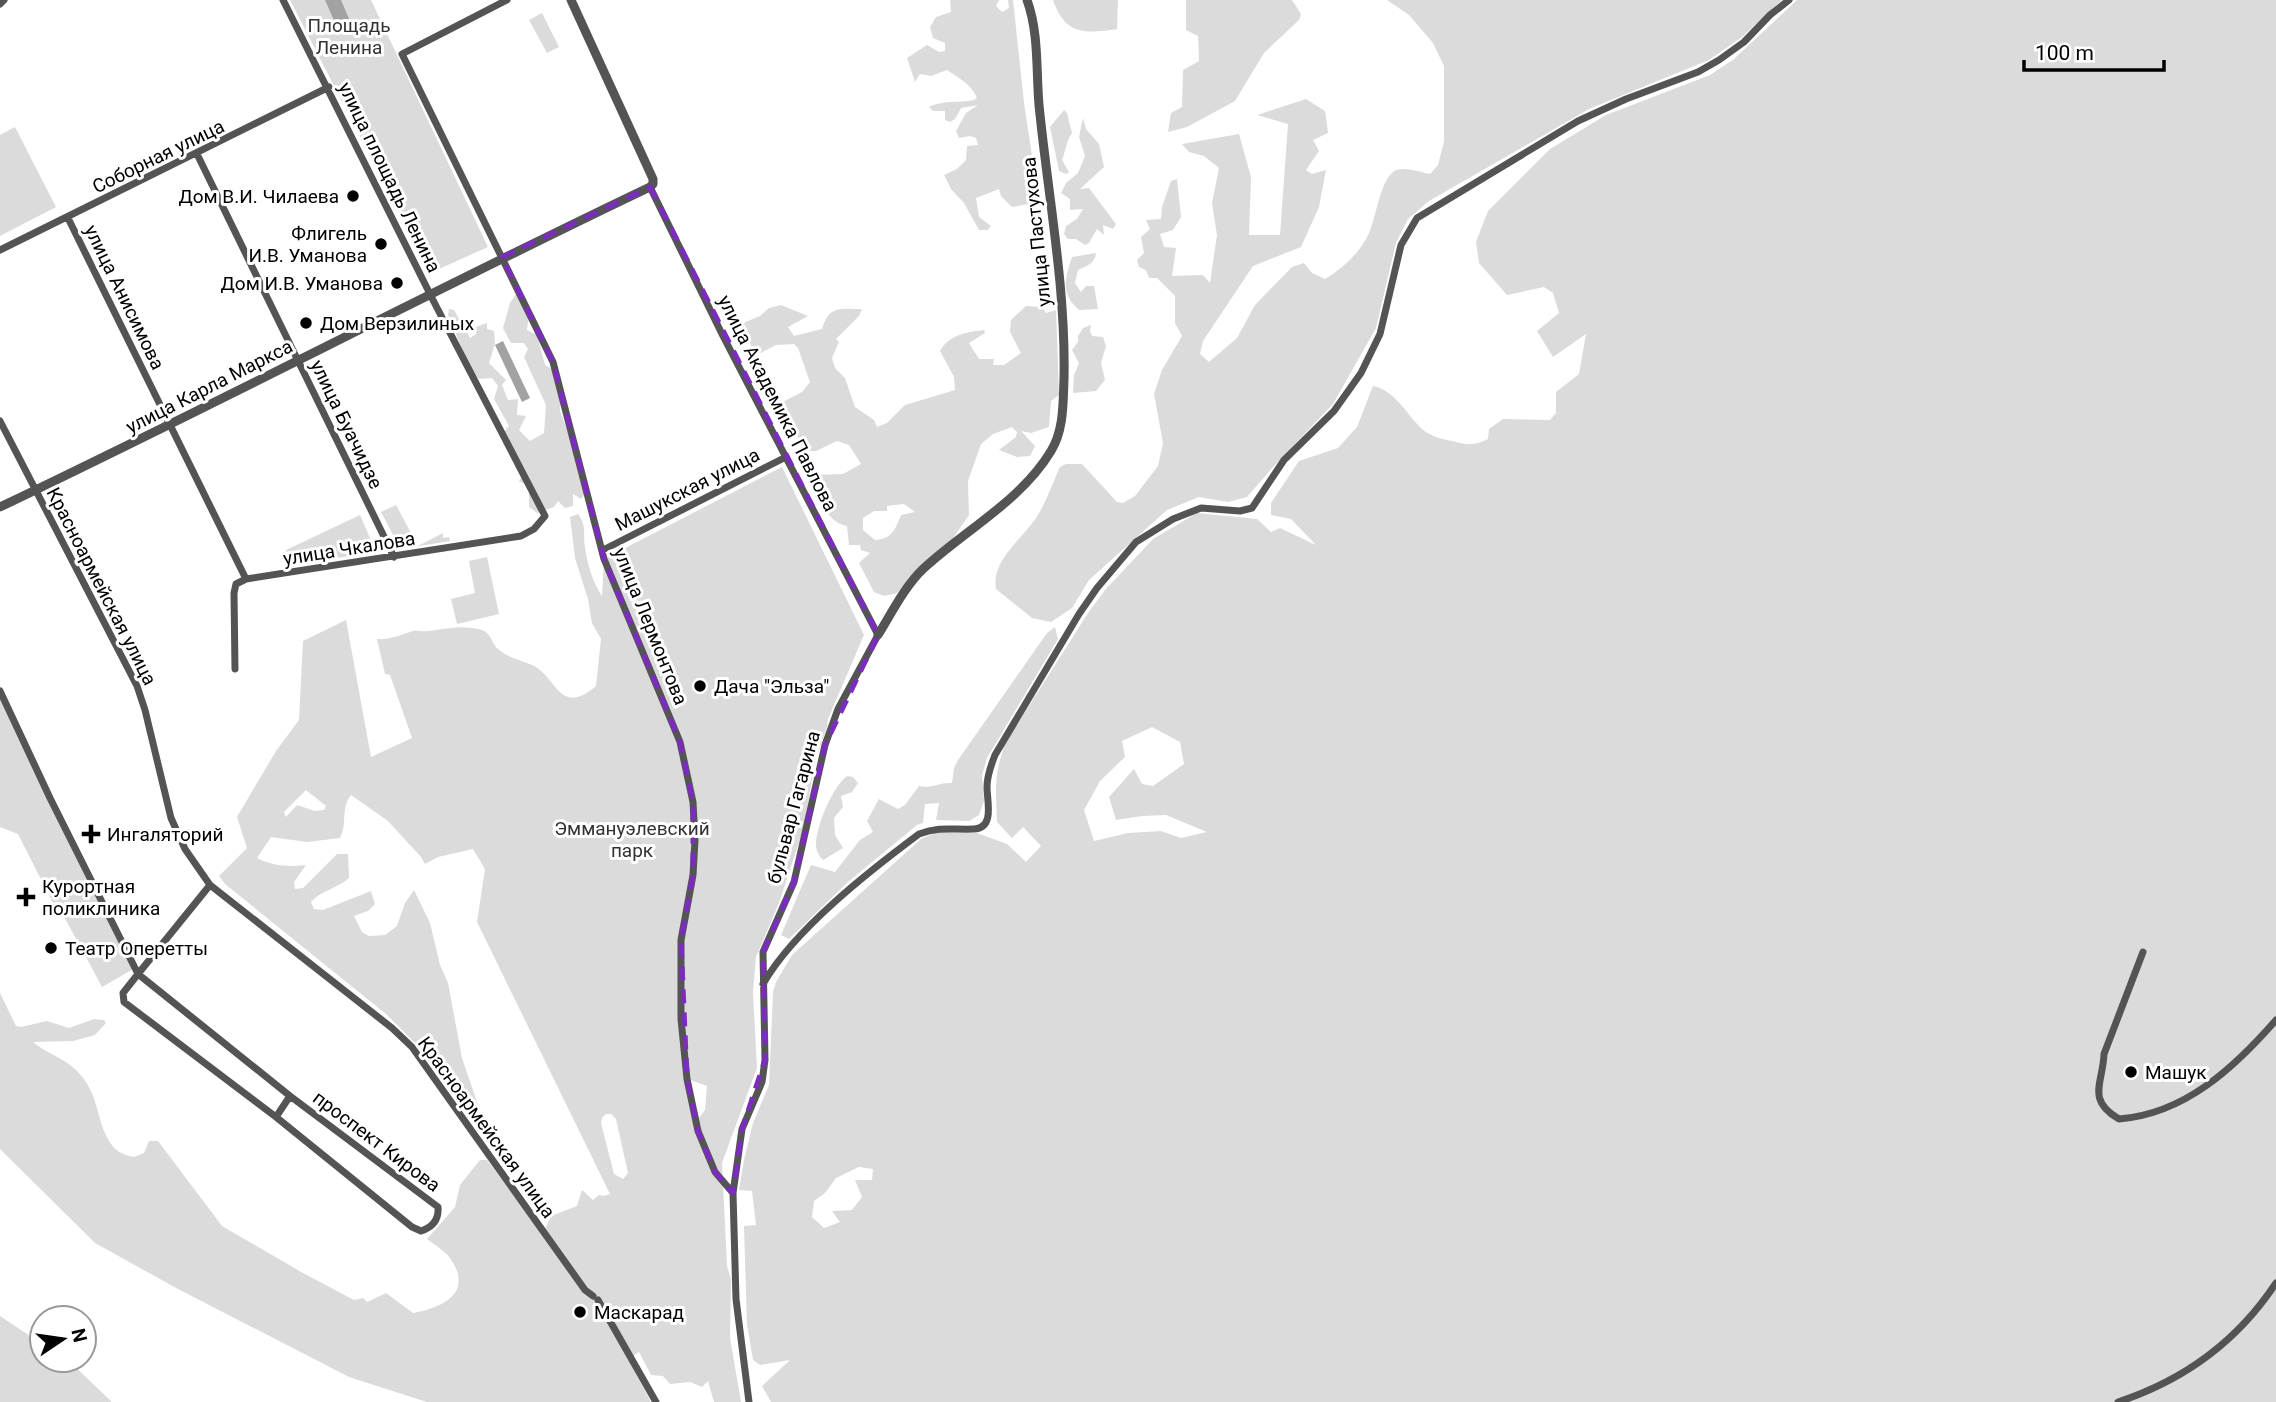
<svg xmlns="http://www.w3.org/2000/svg" width="2276" height="1402" font-family="Roboto,sans-serif">
<style>
.green{fill:#dbdbdb;fill-rule:evenodd}
.water{fill:#a2a2a2}
.lines{fill:none;stroke-linecap:round;stroke-linejoin:round}
.minor{stroke:#545454;stroke-width:7}
.tertiary{stroke:#545454;stroke-width:9}
.marked{fill:none;stroke:#7b2cbf;stroke-width:5;stroke-dasharray:14 9;stroke-linejoin:round}
.poi-dot{fill:#000;stroke:#fff;stroke-width:2.5}
.labels{text-anchor:middle;stroke-width:6;stroke-linejoin:round;paint-order:stroke}
.park-label{font-size:19px;fill:#323232;stroke:#fff}
.street-label{font-size:19px;fill:#000;stroke:#fff}
.poi-label{font-size:19px;fill:#000;stroke:#fff;text-anchor:start}
</style>
<rect width="100%" height="100%" fill="#fff"/>
<path class="green" d="M290,0H371L488,247L430,273Z
M950,0H999L996,6L1002,12L1009,8L1008,0H1013L1024,103L1039,202L1012,207L1001,196L999,189L976,198L979,217L991,226L988,230H979L964,203L951,189L944,175L957,169L966,160L967,146L978,145L976,138L970,136L959,138L956,131L966,113L978,105L961,108L955,119L950,122L945,120V111H933L929,107C942,100 959,103 974,100L977,98C971,84 959,78 947,70L931,76L920,74L915,82L907,58L927,45L939,52L945,51V43L933,38L930,27L936,17L951,12Z
M1053,0H1118L1117,29C1085,34 1065,35 1053,0Z
M1186,0H1292L1301,14L1299,20L1264,53L1235,101L1187,127L1168,132L1171,113L1182,107L1183,70L1199,61L1198,36L1186,30Z
M1387,0H1782L1742,37L1709,60L1589,109L1429,201L1408,219L1396,243L1376,328L1333,404L1273,467L1247,497L1228,502L1199,497L1167,510L1089,580L1072,608L1051,622L1032,618L996,589C991,561 1021,540 1036,518C1046,503 1052,484 1060,467L1066,464H1082L1117,502L1123,503L1135,496L1158,466L1163,443L1154,394L1162,370L1182,336L1175,323V296L1157,278H1149L1146,270L1139,267L1137,260L1144,253L1141,237L1150,229L1146,220L1161,219L1162,207L1171,181L1177,179L1181,217L1173,230L1160,234L1164,247L1176,248L1172,276L1203,275L1210,283L1217,235L1212,203L1219,168L1204,156L1189,152L1182,144L1239,134L1251,177L1249,235H1280L1288,124L1257,115L1306,99L1325,111L1328,133L1313,140L1319,151L1306,170L1312,174L1326,170L1319,207L1301,247L1253,266L1203,341L1200,354L1209,362L1237,338L1255,305L1292,267L1304,263L1312,273L1325,279C1343,268 1360,253 1369,233C1376,218 1380,182 1393,172C1402,165 1419,172 1430,174L1438,165L1444,141V66L1433,43L1409,15Z
M1797,0H2276V1402H771L762,1386L790,1360L760,1365L753,1360L747,1324L744,1226L756,1225L752,1191L739,1190L744,1160L753,1123L769,1085L773,992L776,982L792,955L921,839L937,832L977,833L1007,844L1026,862L1041,846L1023,827L1012,838L997,822C996,789 993,775 1006,742L1088,613L1105,590L1153,539L1197,513L1257,519L1271,532L1280,528L1316,545L1291,519L1271,515V503L1299,461L1338,448L1357,427L1373,386C1395,390 1407,415 1422,429C1430,436 1441,439 1452,441C1466,445 1475,446 1488,439L1489,429L1503,419L1550,420L1556,413V392L1579,374L1586,334L1553,357L1537,331L1559,313L1553,293L1544,287L1507,295L1479,263L1476,242L1488,211L1550,149L1606,115L1710,75L1734,59ZM1152,727L1180,742L1184,764L1153,786L1142,784L1134,769L1109,797L1116,820L1142,816L1166,815L1207,832L1181,838L1161,831L1128,833L1094,841L1084,810L1100,781L1125,757L1122,741ZM859,1167L873,1169L872,1180H855L862,1197L852,1210L832,1211L840,1222L824,1228L812,1217L814,1201L825,1193L836,1178Z
M542,13L559,47L547,53L529,20Z
M1064,110L1067,113L1072,133C1066,142 1066,150 1062,160L1069,172L1066,174L1059,171L1050,127Z
M1083,118L1086,129L1099,144L1104,167L1080,189L1089,188L1116,224L1113,229L1103,225L1104,235L1097,229L1089,243L1085,245L1076,239H1068L1064,234L1066,226L1077,219L1083,209L1070,210V199L1061,193L1066,183L1078,173L1085,156L1079,137Z
M15,127L56,207L0,236V135Z
M1096,253C1095,264 1086,266 1078,270L1075,283L1081,292L1086,286H1094L1098,309L1079,310C1060,293 1065,279 1072,257Z
M517,293L529,316L527,330L537,335L545,365L552,369L561,397L560,411L575,452L585,494L581,499L573,494V506L565,508L558,501L554,507L537,513L529,507V486L519,481L522,475L515,467L516,455L502,434L509,426L494,399L498,386L492,378L479,379L471,370L448,315L449,309L454,310L470,338L476,334V327L487,323V329L494,331L495,344L489,363L506,380L502,385L508,400L518,399L517,415L526,416L519,430L530,441L544,433L546,405L524,357L528,349L524,343H511L503,328L510,303Z
M781,305L808,316L788,327L794,336L822,329C829,305 840,309 862,309L859,316L836,339L839,342L832,358L835,368L845,378L855,407L874,420L877,427L887,423L905,405L955,390L954,377L940,351C949,335 966,332 984,330L985,333L969,343L979,359H994L993,365H1004L1021,353L1010,332L1011,320L1026,306L1042,307L1046,313L1056,310L1059,395L1051,401L1049,427L1031,433L1021,431L1035,446L1030,456L1017,457L999,450L1016,437L1017,432L1012,427L993,434L981,444L968,481L969,515L943,553L919,570L897,593L884,596L874,592L859,563L870,553L861,550L860,545H849L847,526C823,521 821,496 814,475L843,474L861,464L849,445L837,441L816,451H806L779,404L802,392L810,382L798,348L794,344L776,345L755,356L743,323L760,316L769,308ZM904,504L915,512L901,515C895,530 892,539 875,540L863,530V518L874,511H887V506Z
M1091,325L1090,331L1092,336L1103,337L1106,346L1101,363L1105,380L1096,391L1073,393L1074,375L1079,363L1072,350L1078,342V336L1083,328Z
M782,467L864,635L828,719L827,727L815,761L804,827L779,903L756,957L753,992L757,1068L722,1163L727,1266L731,1279L730,1338L741,1402H714L708,1381L702,1387L690,1382L670,1384L663,1376L651,1375L639,1352C632,1356 631,1359 632,1367L651,1402H427L349,1377L178,1289L95,1243L0,1149V993L16,1026L21,1027L47,1021L69,1028L94,1019L104,1020L106,1023L95,1035L73,1041L33,1042C56,1060 74,1059 90,1089C102,1112 100,1153 134,1157L144,1153L149,1141H158L222,1226L303,1273L354,1300L363,1298L367,1302L386,1293L413,1313C441,1308 473,1294 452,1261C447,1252 435,1245 427,1239L455,1207L460,1185L480,1160H487L543,1234L551,1216L577,1206L582,1190L593,1200L599,1195L604,1196L610,1194L477,922L485,869L473,849L438,857L425,864L421,857L388,821L351,795C340,810 348,822 340,838L307,842L271,837L257,858C272,866 289,867 306,865L294,882L295,889L303,888L337,854H348L349,878C338,888 320,891 311,902L314,909L323,910L371,891L375,904L368,911L354,916L362,932L369,936L385,935L397,926L405,903L414,890L430,923L440,965L448,983L462,1058L495,1155L460,1101L421,1049L386,1014L225,884L219,876L247,848L237,817L276,751L299,720L303,641L346,620L371,757L412,738L390,675L385,674L377,639C391,640 399,635 413,631C418,630 423,632 429,631C444,629 465,624 482,630C492,634 491,643 498,649C508,658 521,660 532,665C556,675 559,718 596,686L601,639L592,623L588,599L575,558L570,517L578,514C587,526 583,534 585,547C587,564 593,583 602,596L604,559ZM306,790L326,806L324,810L315,811L297,805L286,817L284,812ZM688,1079L707,1086L705,1110L699,1118ZM606,1114H611L616,1119L628,1173L623,1179L614,1174L601,1123L602,1118Z
M396,505L418,546L443,533V538L449,537L450,541L408,548L399,546L381,512Z
M360,515L376,552L292,565L286,550Z
M487,557L499,614L457,624L451,599L475,593L469,561Z
M1055,627L1058,639L987,758L982,775L984,801L979,815L969,821L936,820L939,803L925,804L923,823L917,825L848,882L789,939L781,935L811,865L835,872L860,840L873,832L867,821L879,799L898,809L905,805L919,786C930,789 940,782 952,783L954,768L958,760L1047,633Z
M0,694L135,968L102,987L61,911H57L18,834L0,827Z
M847,776L853,777L858,783L852,792L841,796L843,807L834,818L835,835L843,848L823,860C819,856 816,851 816,845C816,827 832,787 847,776Z
M0,1316L42,1344V1360H68L112,1402H0Z"/>
<path class="water" d="M325,0H341L353,28L340,34Z
M503,341L530,398L522,402L495,345Z"/>
<g class="lines">
<path class="minor" d="M507,0L402,54L553,362L604,559L680,742L693,802L695,840L693,875L681,940V1019L687,1079L698,1131L715,1172L733,1193
M0,4L4,0
M197,154L394,557
M650,187L723,336L878,635L838,709L825,745L794,882L763,952L765,1060L762,1082L742,1129L733,1193L736,1299L749,1402
M68,218L246,579
M0,250L329,87
M0,421L137,686L145,710L171,818L185,849L210,885L392,1028L412,1047L585,1290L593,1296
M603,550L786,457
M235,669L234,593L236,584L246,579L521,536L534,529L545,516L434,302L283,0
M0,691L50,798L138,974L290,1096L438,1207C439,1219 433,1227 421,1231L412,1227L276,1117L124,1002L123,993L138,974L210,885
M2143,952L2104,1054C2103,1083 2086,1100 2119,1119C2185,1114 2235,1067 2276,1020
M763,984C794,930 868,872 919,834C941,826 952,830 974,829C995,828 987,801 987,787C987,776 991,765 995,755L1079,614L1097,588L1136,542L1173,519L1201,508L1240,511L1252,508L1284,460L1334,411L1361,373L1380,334L1401,245L1417,218L1578,121L1626,99L1698,72L1719,60L1744,42L1770,15L1789,0
M276,1117L290,1096
M598,1300L656,1402
M2118,1402C2185,1380 2237,1342 2276,1283"/>
<path class="tertiary" d="M0,507C218,403 432,291 650,187L653,184V179L571,0
M878,635C891,614 905,586 923,569C965,530 1021,501 1051,451C1064,430 1063,403 1064,379C1066,287 1048,196 1039,105C1036,69 1039,33 1027,0"/>
</g>
<path class="marked" d="M650,187L878,635L825,745L794,882L763,952L765,1060L742,1129L733,1193L715,1172L698,1131L687,1079L681,940L693,875V802L680,742L604,559L553,362L502,257Z"/>
<g class="poi-dot">
<circle cx="353" cy="196" r="7"/>
<circle cx="381" cy="244" r="7"/>
<circle cx="397" cy="283" r="7"/>
<circle cx="306" cy="323" r="7"/>
<circle cx="700" cy="686" r="7"/>
<path d="M87.5 823.5h7v7h7v7h-7v7h-7v-7h-7v-7h7z"/>
<path d="M22.5 886.5h7v7h7v7h-7v7h-7v-7h-7v-7h7z"/>
<circle cx="51" cy="948" r="7"/>
<circle cx="2131" cy="1072" r="7"/>
<circle cx="580" cy="1312" r="7"/>
</g>
<g class="labels">
<g class="park-label">
<text x="349" y="32">Площадь<tspan x="349" dy="22">Ленина</tspan></text>
<text x="632" y="835">Эммануэлевский<tspan x="632" dy="22">парк</tspan></text>
</g>
<g class="street-label">
<text transform="translate(158 156) rotate(-26)" y="7">Соборная улица</text>
<text transform="translate(390 177) rotate(64)" y="7">улица площадь Ленина</text>
<text transform="translate(1036 232) rotate(-96)" y="7">улица Пастухова</text>
<text transform="translate(125 297) rotate(64)" y="7">улица Анисимова</text>
<text transform="translate(209 386) rotate(-27)" y="7">улица Карла Маркса</text>
<text transform="translate(778 403) rotate(63)" y="7">улица Академика Павлова</text>
<text transform="translate(347 424) rotate(64)" y="7">улица Буачидзе</text>
<text transform="translate(687 489) rotate(-27)" y="7">Машукская улица</text>
<text transform="translate(349 548) rotate(-9)" y="7">улица Чкалова</text>
<text transform="translate(102 586) rotate(63)" y="7">Красноармейская улица</text>
<text transform="translate(651 626) rotate(68)" y="7">улица Лермонтова</text>
<text transform="translate(793 807) rotate(-75)" y="7">бульвар Гагарина</text>
<text transform="translate(487 1127) rotate(54)" y="7">Красноармейская улица</text>
<text transform="translate(377 1141) rotate(37)" y="7">проспект Кирова</text>
</g>
<g class="poi-label">
<text x="339" y="203" text-anchor="end">Дом В.И. Чилаева</text>
<text x="367" y="240" text-anchor="end">Флигель<tspan x="367" dy="22">И.В. Уманова</tspan></text>
<text x="383" y="290" text-anchor="end">Дом И.В. Уманова</text>
<text x="320" y="330">Дом Верзилиных</text>
<text x="714" y="693">Дача "Эльза"</text>
<text x="107" y="841">Ингаляторий</text>
<text x="42" y="893">Курортная<tspan x="42" dy="22">поликлиника</tspan></text>
<text x="65" y="955">Театр Оперетты</text>
<text x="2145" y="1079">Машук</text>
<text x="594" y="1319">Маскарад</text>
</g>
</g>
<g transform="translate(63 1339) rotate(77)"><circle r="33" fill="#ffffff" stroke="#999999" stroke-width="2"/>
<path d="M0-5L12 26L0 18L-12 26Z" fill="#000000"/>
<text y="-10" font-size="19" font-weight="bold" text-anchor="middle" fill="#000000">N</text>
</g>
<path d="M2024 60v10h140v-10" fill="none" stroke="#000000" stroke-width="3.5"/>
<text x="2035" y="60" font-size="21" fill="#000000" stroke="#ffffff" stroke-width="5" paint-order="stroke">100 m</text>
</svg>
